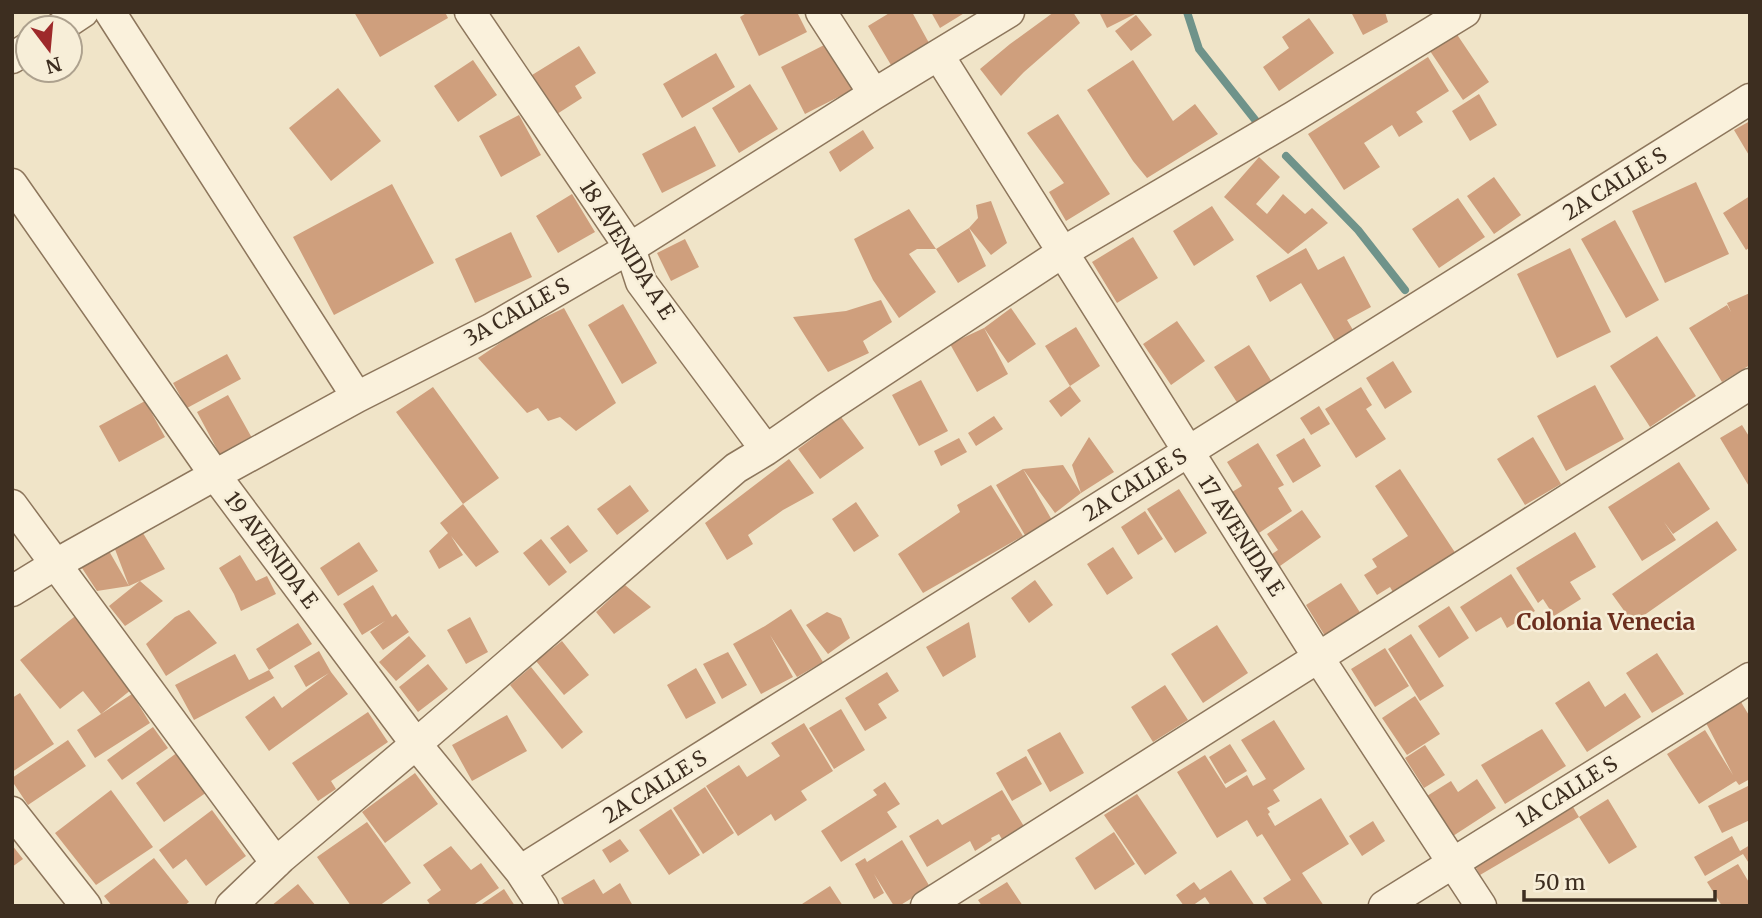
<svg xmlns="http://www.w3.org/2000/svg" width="1762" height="918" font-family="Merriweather,serif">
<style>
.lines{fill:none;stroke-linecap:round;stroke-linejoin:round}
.stream{stroke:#6f938a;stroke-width:8}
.building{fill:#cf9f7d}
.minor-casing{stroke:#8d765c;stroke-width:33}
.minor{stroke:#faf1dc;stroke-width:30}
.labels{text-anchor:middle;stroke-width:5;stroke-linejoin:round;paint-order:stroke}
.street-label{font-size:21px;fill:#3d2e20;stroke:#f7eed8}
.neighbourhood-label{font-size:23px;font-weight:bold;fill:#6b2e1e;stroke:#f7eed8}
</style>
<rect width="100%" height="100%" fill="#f0e4c8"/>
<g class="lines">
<path class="stream" d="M1187,12L1199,49L1256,121
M1286,156L1358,230L1405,290"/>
</g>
<path class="building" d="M354,12H445L448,18L380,57Z
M748,12H797L807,32L759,56L740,17Z
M891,12H912L929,43L891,65L868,26Z
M931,12H966L940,28Z
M1054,12H1073L1080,23L1024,72L1001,96L980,69L1010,44Z
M1099,12H1139L1107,28Z
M1351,12H1385L1388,22L1363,35Z
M1136,15L1152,35L1131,51L1115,31Z
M1309,18L1334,53L1279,91L1263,67L1289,48L1282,37Z
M1456,33L1489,82L1463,100L1430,51Z
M832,41L856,88L805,114L781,67Z
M579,46L596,73L575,86L582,98L557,114L532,75Z
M716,53L735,87L682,118L663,84Z
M1428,57L1449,91L1416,112L1423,122L1399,137L1392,125L1364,143L1380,167L1344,190L1308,134Z
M473,60L497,95L458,122L434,86Z
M1133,60L1173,121L1195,104L1218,134L1147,178L1133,161L1087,90Z
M750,84L778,129L739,153L712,108Z
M338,88L381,141L331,181L289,128Z
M1479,94L1497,125L1470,141L1452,111Z
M1058,114L1110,194L1066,221L1049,192L1064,183L1027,133Z
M519,115L541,155L501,177L479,136Z
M1750,121V157L1734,130Z
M695,126L716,166L662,193L642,154Z
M863,130L874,148L840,172L829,152Z
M1259,157L1280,177L1256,204L1267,214L1283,194L1305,214L1312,208L1328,223L1288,254L1224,197Z
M1494,177L1521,215L1494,234L1467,196Z
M1696,182L1729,254L1665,283L1632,211Z
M392,184L434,263L334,315L293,237Z
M572,194L595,232L558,253L536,216Z
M1750,196V247L1746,250L1723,213Z
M1458,198L1485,237L1439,268L1412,229Z
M991,201L1007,243L991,255L969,228L978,218L976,205Z
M1212,206L1234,240L1194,266L1173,231Z
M909,209L936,249H917L909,254L936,292L899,318L873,280L854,239Z
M1615,220L1659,300L1626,318L1581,239Z
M969,228L986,266L958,283L936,249Z
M511,232L532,277L475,303L455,259Z
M1133,237L1158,278L1117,303L1092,262Z
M685,239L699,267L671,281L657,253Z
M1306,248L1318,270L1344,256L1371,307L1347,320L1353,330L1335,341L1301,283L1270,302L1256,276Z
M1570,248L1611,332L1557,358L1517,274Z
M1750,293V365L1722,382L1689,328L1727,305L1731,312L1727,303Z
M881,300L892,322L863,341L869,353L828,372L793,317L846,311Z
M623,304L657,363L622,384L588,325Z
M564,308L616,403L576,431L560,417L548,421L538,408L527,413L478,358L519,330Z
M1011,308L1036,344L1008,363L984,328L1008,374L977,392L950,344L984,328Z
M1177,321L1205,361L1171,385L1143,344Z
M1076,327L1100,366L1070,386L1045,346Z
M1657,336L1696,396L1650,427L1610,366Z
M1249,345L1272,382L1238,404L1214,367Z
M227,354L241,379L187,408L173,383Z
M1393,361L1412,392L1385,409L1366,378Z
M921,380L948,431L919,446L892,395Z
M1595,385L1624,439L1566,471L1537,416Z
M1070,386L1081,401L1061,417L1049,401Z
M433,387L499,478L463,504L396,412Z
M1361,387L1372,405L1366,409L1386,439L1356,458L1325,409Z
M228,395L252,438L220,455L197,412Z
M145,401L165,437L119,462L99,426Z
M1319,406L1330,424L1311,435L1300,418Z
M994,416L1003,429L976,446L968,433Z
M841,417L864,448L820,479L798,449Z
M1742,425L1750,438V488L1720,438Z
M1089,437L1114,472L1081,493L1055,513L1023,469L1063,465L1081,493L1072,465Z
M1533,437L1561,484L1525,505L1497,459Z
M959,438L967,452L941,466L934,451Z
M1304,438L1321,466L1293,483L1276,455Z
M1258,443L1284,485L1278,488L1292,511L1259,533L1232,492L1242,486L1227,462Z
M789,459L814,493L783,510L748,535L753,544L727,560L705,523Z
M1679,462L1710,509L1673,534L1664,522L1676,540L1642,561L1608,507Z
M1023,469L1053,522L1026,537L996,485Z
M1400,469L1456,554L1394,594L1390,587L1377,595L1364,575L1377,567L1372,559L1408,536L1375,486Z
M630,485L649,511L617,535L597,509Z
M991,485L1023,536L923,593L898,554L960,512L957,505Z
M1179,489L1207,533L1175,553L1147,509Z
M856,502L879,536L854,552L832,519Z
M463,504L499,552L476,567L451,536L463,555L439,569L429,551L448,533L440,523Z
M1302,510L1321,537L1280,566L1272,554L1278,550L1267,534Z
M1145,511L1163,539L1138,555L1121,527Z
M1717,521L1737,550L1633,623L1612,594Z
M138,525L165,569L140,581L163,601L125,626L109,606L140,581L129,586L113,544Z
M568,525L588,551L570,564L550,538Z
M1575,532L1596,567L1570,582L1581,599L1554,616L1543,599L1538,603L1516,568Z
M541,539L567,572L549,586L523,553Z
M359,542L378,571L338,596L320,568Z
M105,544L129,586L97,591L80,565Z
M1113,547L1133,578L1107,595L1087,564Z
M240,555L256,581L267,576L276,594L241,611L234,594L219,568Z
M1511,574L1535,611L1507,628L1501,617L1476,632L1460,607Z
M1035,580L1053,605L1029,623L1011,598Z
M1341,583L1361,614L1325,636L1306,605Z
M373,585L392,617L396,614L409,632L383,650L370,632L385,621L362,635L343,604Z
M625,585L651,607L614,634L596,612Z
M1449,606L1469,638L1439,658L1418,626Z
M791,609L823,662L797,677L770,635L793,677L761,694L733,644L765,626Z
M189,610L217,643L166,676L146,644L175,617Z
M827,612L841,618L850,638L828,654L806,625Z
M79,613L137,685L101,714L132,694L150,723L95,758L77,730L101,714L83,691L60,709L20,660Z
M470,617L488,652L466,664L447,630Z
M969,622L976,657L943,677L926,647Z
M298,623L312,644L269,670L256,649Z
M1217,625L1248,673L1203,703L1171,654Z
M1411,634L1444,686L1420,701L1388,649Z
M409,636L426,656L396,681L379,662Z
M562,641L589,675L564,695L536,661Z
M1385,648L1409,686L1375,707L1351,669Z
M319,651L331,672L348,694L269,751L245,717L274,696L282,708L329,673L306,687L294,666Z
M728,652L747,685L722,699L703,664Z
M1657,653L1684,694L1652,713L1626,673Z
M235,654L249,680L269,670L274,678L194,720L175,685Z
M428,664L448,689L418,712L399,687Z
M531,667L583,732L562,749L510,685Z
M696,668L716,703L686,719L667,685Z
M887,672L899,691L878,704L887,718L865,731L845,698Z
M1589,681L1605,707L1625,693L1641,717L1587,752L1555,703Z
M1165,685L1188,720L1153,742L1131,707Z
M20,693L54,744L12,772V698Z
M1415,696L1440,734L1407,755L1382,718Z
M1741,702L1750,717V779L1739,785L1736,781L1699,804L1667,754L1705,730L1733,775L1705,721Z
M841,709L865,750L834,769L809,728Z
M368,712L388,742L331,781L336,789L318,801L292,763Z
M507,715L527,751L472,781L452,745Z
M1274,720L1305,769L1273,790L1280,801L1267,808L1270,812L1268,814L1275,826L1321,798L1349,844L1302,873L1324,906H1268L1263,898L1291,880L1262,834L1257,837L1247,820L1217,838L1177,772L1205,755L1226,788L1247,775L1253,786L1266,779L1241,740Z
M804,723L833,771L801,791L807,800L775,821L771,814L738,836L706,786L739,765L747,777L780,756L771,743Z
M153,727L168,748L122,780L107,760Z
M1542,729L1566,766L1505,804L1481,765Z
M1060,732L1084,773L1050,792L1027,750Z
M68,740L86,766L28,805L12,781V778Z
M1230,744L1247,771L1225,784L1209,757Z
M1425,745L1445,775L1424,788L1405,758Z
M178,752L207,792L164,822L136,783Z
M1026,756L1042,784L1012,801L996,773Z
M415,773L438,804L385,843L362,812Z
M1477,779L1496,808L1453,836L1427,796L1451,781L1458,792Z
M885,782L900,804L887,812L897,827L841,862L821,831L877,795L873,790Z
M1750,785V820L1722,833L1708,806Z
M705,787L734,833L703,854L673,808Z
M111,790L153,847L96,885L55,833Z
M1002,790L1025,828L1003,841L999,834L991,838L992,840L975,851L970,841L927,867L909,836L938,819L942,825Z
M1137,794L1177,853L1145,875L1104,815Z
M1608,799L1637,847L1609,864L1579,817Z
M1573,807L1579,817L1480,875L1475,866Z
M671,809L700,855L669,875L639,830Z
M212,810L246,856L206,886L186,859L173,869L159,850Z
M1373,821L1385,841L1362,856L1349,836Z
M367,822L411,883L379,906H351L317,857Z
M1114,832L1135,864L1095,890L1075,858Z
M1732,836L1740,851L1750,845V865L1743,854L1705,876L1694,857Z
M620,839L629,851L610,863L602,850Z
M902,840L930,887L899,906H894L874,874L884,893L874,899L855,864L865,858L867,862Z
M12,845L23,859L12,867Z
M451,846L471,870L481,863L499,888L472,906H431L427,900L441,890L423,865Z
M154,858L189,902L184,906H112L104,896Z
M1738,864L1750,884V906H1722L1707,882Z
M1231,870L1255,906H1211L1205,897L1192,906H1184L1176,895L1194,882L1200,890Z
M594,879L603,894L620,883L633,906H565L561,898Z
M1007,882L1023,906H982L978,900Z
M298,884L316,906H271Z
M830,886L843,906H803L802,904Z
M504,889L515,906H479Z"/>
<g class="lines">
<g class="minor-casing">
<path id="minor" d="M110,12L357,397
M470,12L630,248L641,282L766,450
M821,12L874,94
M59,28L83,12
M939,56L1318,657L1481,906
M12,58L28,48
M12,184L215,475L416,744L520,871L543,906
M12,505L276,863
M12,591L56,564L215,475L357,397L491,329L630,248L874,94L1009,12
M12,812L86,906
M520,871L1750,99
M231,906L281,858L416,744L736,468L766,450L825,409L1063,252L1293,117L1465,12
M926,906L1750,384
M1384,906L1750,678"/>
</g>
<use href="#minor" class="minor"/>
</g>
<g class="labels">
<g class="street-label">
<text transform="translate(1615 184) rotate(-32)" y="7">2A CALLE S</text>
<text transform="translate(627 250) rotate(58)" y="7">18 AVENIDA A E</text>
<text transform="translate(517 312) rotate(-29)" y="7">3A CALLE S</text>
<text transform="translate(1135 485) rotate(-32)" y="7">2A CALLE S</text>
<text transform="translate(1241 536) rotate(57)" y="7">17 AVENIDA E</text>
<text transform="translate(271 550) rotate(53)" y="7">19 AVENIDA E</text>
<text transform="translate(655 787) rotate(-32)" y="7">2A CALLE S</text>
<text transform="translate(1567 792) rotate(-32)" y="7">1A CALLE S</text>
</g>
<g class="neighbourhood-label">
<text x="1606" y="630">Colonia Venecia</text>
</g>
</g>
<rect width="1762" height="918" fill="none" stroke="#3d2e20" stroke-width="28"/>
<g transform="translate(49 49) rotate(164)"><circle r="33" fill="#f7eed8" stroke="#ada18e" stroke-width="2"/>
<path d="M0-5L12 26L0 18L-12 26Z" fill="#9e2a2b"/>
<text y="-10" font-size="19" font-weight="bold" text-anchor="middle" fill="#3d2e20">N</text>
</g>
<path d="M1524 890v10h191v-10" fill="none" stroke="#3d2e20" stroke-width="3.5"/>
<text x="1534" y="890" font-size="21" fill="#3d2e20" stroke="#f7eed8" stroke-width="5" paint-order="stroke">50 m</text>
</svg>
